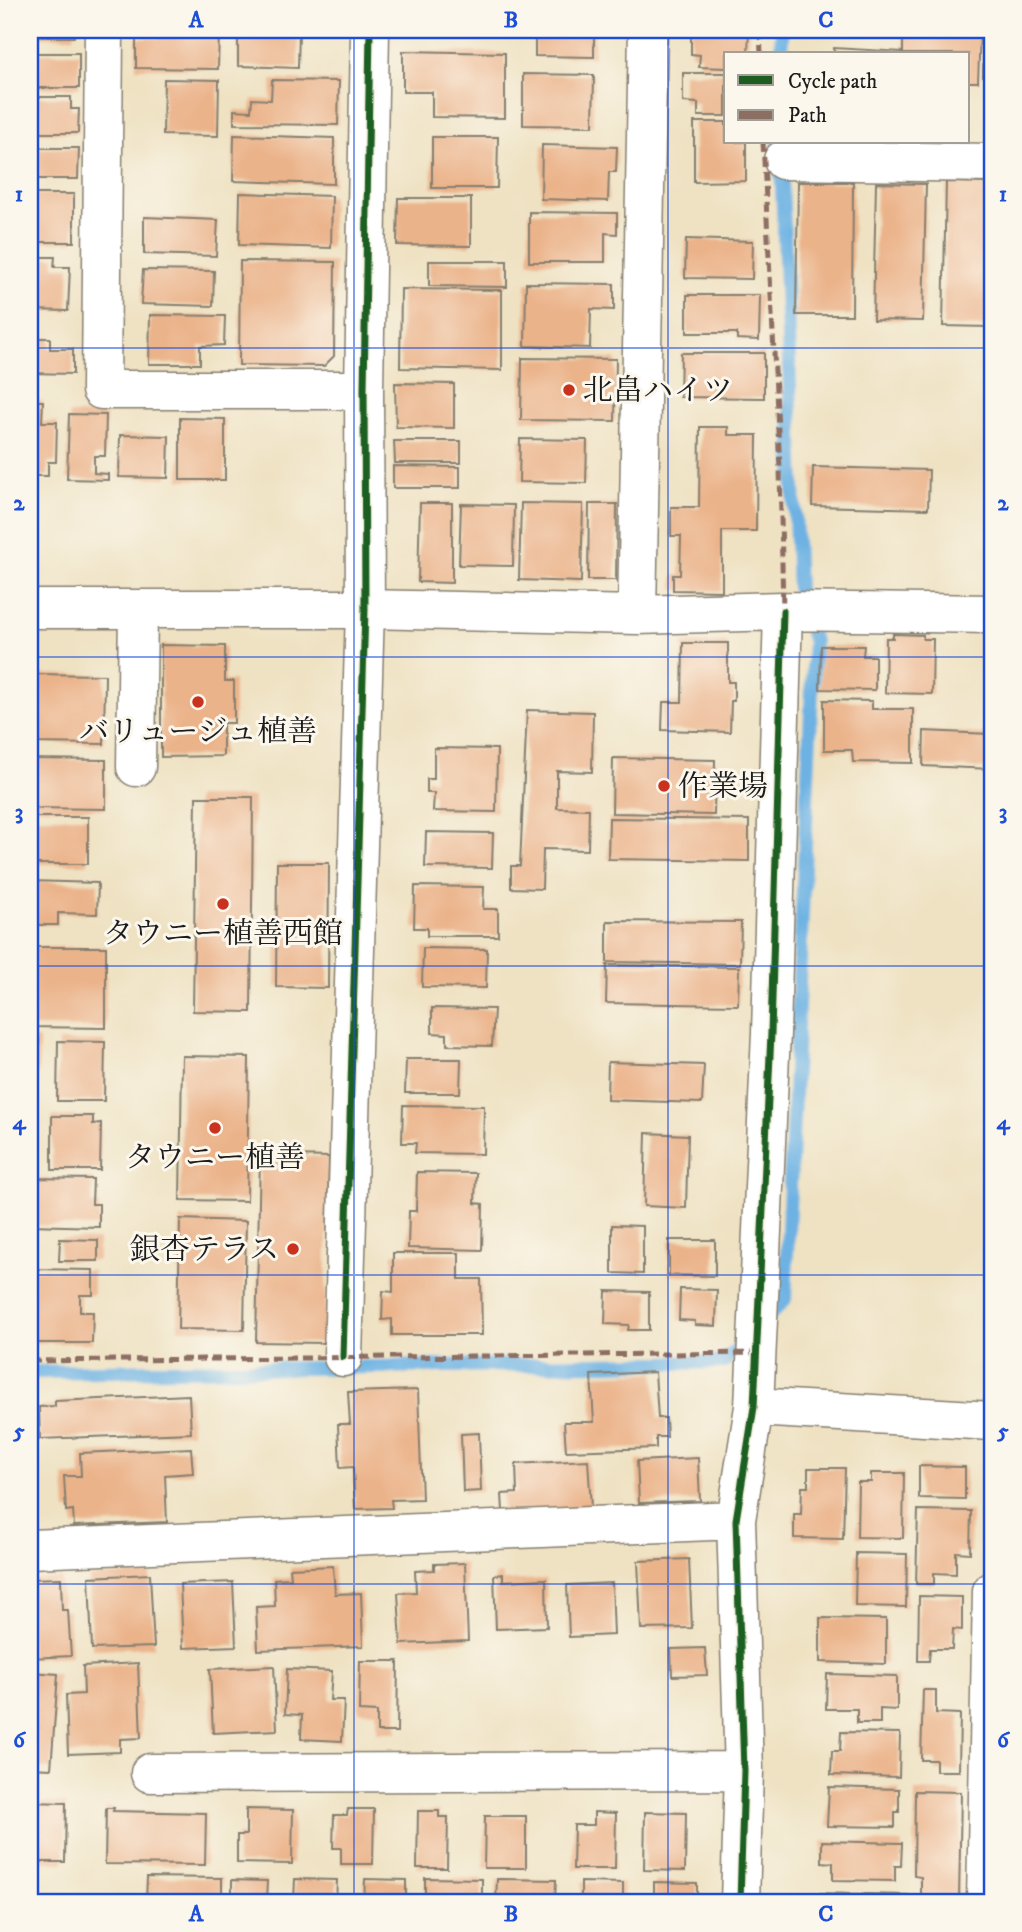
<svg xmlns="http://www.w3.org/2000/svg" width="1022" height="1932" font-family="'IM FELL DW Pica','Noto Serif JP',serif">
<style>
.lines{fill:none;stroke-linecap:round;stroke-linejoin:round}
.stream{stroke:#6db2e3;stroke-width:14}
.building{fill:#ebb38a}
.minor-casing{stroke:#867f70;stroke-width:41}
.minor{stroke:#fff;stroke-width:38}
.quiet{stroke:#8d6e63;stroke-width:5;stroke-dasharray:10 5;stroke-linecap:butt}
.cycleway-casing{stroke:#fbf7ec;stroke-width:11}
.cycleway{stroke:#1b5e20;stroke-width:7}
.grid{fill:none;stroke:#1d4ed8;stroke-width:2;stroke-opacity:0.55}
.poi-dot{fill:#c8321e;stroke:#fbf7ec;stroke-width:2.5}
.labels{text-anchor:middle;stroke-width:6;stroke-linejoin:round;paint-order:stroke}
.poi-label{font-size:30px;fill:#1c1c1c;stroke:#fbf7ec}
.neatline{fill:none;stroke:#1d4ed8;stroke-width:2.5}
.grid-label{font-size:23px;text-anchor:middle;font-weight:bold;fill:#1d4ed8}
</style>
<rect width="100%" height="100%" fill="#fbf7ec"/>
<filter id="ink" filterUnits="userSpaceOnUse"><feTurbulence type="fractalNoise" baseFrequency=".0143" numOctaves="2"/><feDisplacementMap in="SourceGraphic" scale="14" xChannelSelector="R" yChannelSelector="G"/><feConvolveMatrix kernelMatrix="1 2 1 2 8 2 1 2 1" color-interpolation-filters="sRGB"/></filter>
<filter id="wash" filterUnits="userSpaceOnUse"><feTurbulence type="fractalNoise" baseFrequency=".00686" numOctaves="4" result="noise"/><feDisplacementMap in="SourceGraphic" scale="28" xChannelSelector="R" yChannelSelector="G"/><feGaussianBlur stdDeviation="1.57" result="paint"/><feColorMatrix in="noise" values="0 0 0 0 0 0 0 0 0 0 0 0 0 0 0 0 0 1.4 0 .05"/><feComposite in="paint" operator="in"/></filter>
<g filter="url(#wash)">
<rect width="100%" height="100%" fill="#efe2c3"/>
<g class="lines">
<path class="stream" d="M781,54L782,30
M766,1319L785,1299L814,642L798,589L782,183L778,142
M30,1372L724,1362L749,1336"/>
</g>
<g id="blocks">
<path class="building" d="M30,30H75L74,37H34V44H30Z
M159,30H219L218,69L136,68V38H159Z
M238,30H299L298,68L238,66Z
M535,30H594V57L535,56Z
M691,30H749L748,54H726V68L699,67L700,55L691,54Z
M903,30H980L978,82H968V54H834V48L903,52Z
M984,31H992V76H983Z
M403,51L505,53V118L432,117V92H403Z
M30,53H79V88H30Z
M683,73H726V116H698V103L683,102Z
M523,74L594,75L593,126L523,125Z
M164,79L219,80L218,136L163,135Z
M272,80L339,81L338,125L234,124V110L251,111L252,99L271,100Z
M30,97H71V109H79L78,133H30Z
M694,122H726V142H746V181L694,182Z
M234,135L334,138V184L233,181Z
M432,137H498L497,188H432Z
M542,145L617,147L616,172H609L608,201L541,199Z
M30,148H79L78,179H30Z
M798,182H853L852,315H796Z
M946,182L992,183L989,327L943,326Z
M876,183L926,184L923,321L873,320Z
M240,193L332,196L331,248L239,245Z
M30,194H74V242H30Z
M398,198H471V246L397,245Z
M529,212L617,213V234L605,233V262H529Z
M144,217L218,220L216,256L144,254Z
M686,239L753,241L752,279L685,278Z
M30,257H55L54,267H70L68,311L30,310Z
M240,261L335,262L334,356L324,366L239,365Z
M429,261H507V287L429,286Z
M143,270L214,271L213,306L141,304Z
M526,283L614,284V310L591,309L590,348L525,346Z
M401,289L502,290V370L400,368Z
M687,295H760L759,340L737,339V333H687Z
M150,315L225,316L224,345L200,346V364H149Z
M30,338H50V349H73V374L30,373Z
M681,353H764V398L680,397Z
M522,358L616,359L615,421L521,420Z
M395,383L454,384V428L396,427Z
M30,401H43L42,422H57L56,462H48V476H30Z
M69,414L106,415L105,456H94V473L108,474V480L67,479Z
M180,418L225,419V480H180Z
M700,427H728V435H757L756,531H722V591L673,590V575H680L681,536H671V507H699Z
M120,435L169,436L168,478L119,477Z
M520,439L587,440L586,483L519,482Z
M394,441H461V463H395Z
M393,466L460,467V488H393Z
M813,467L929,470L928,509L812,506Z
M420,503H452V583L418,582Z
M521,503L583,504L581,582L519,580Z
M461,504L514,505L513,566L459,565Z
M589,504H617L616,580H588Z
M893,634L923,635V639H933L932,694L885,693L886,638H893Z
M683,643H728V682H734V701H731L730,732L662,730L663,702H682Z
M161,645L225,646V681H234V723H223V756L161,757Z
M821,646H864L863,656H875V690L820,689Z
M32,674L105,675L104,744L32,743Z
M824,700L872,701V709H913V763L853,762L852,750H824Z
M527,710L593,712L592,772L557,771V808L589,809L588,850L543,849L542,889L511,888V866H520Z
M924,731L990,734L989,750H992V769L923,766Z
M434,748L497,749L496,812L433,811L434,793H427V779H434Z
M613,758L715,760L714,815L612,813Z
M30,759L106,760V809L30,808Z
M196,797H253L251,1012L193,1011Z
M30,817H88V864H30Z
M609,818L749,820V861L608,859Z
M426,832L493,833L492,868L425,867Z
M277,863H329L328,988L276,987Z
M30,881L98,883L97,914L58,913V925H30Z
M415,886L484,887L483,909H498V936H427V928H414Z
M607,921L741,922L740,964L607,962Z
M30,947H106V1028L30,1027Z
M423,948L487,949L486,988L422,987Z
M607,965L739,967L738,1005L606,1003Z
M432,1008L494,1009L492,1046L447,1045V1034L432,1033Z
M30,1039H39L38,1080H30Z
M58,1041L105,1042L104,1101H57Z
M182,1056L249,1057L247,1201L180,1200Z
M406,1059H461L460,1093H405Z
M608,1062L704,1065L702,1103L607,1100Z
M403,1105L484,1106L483,1154L415,1153L416,1143H402Z
M52,1116H93V1124L101,1123L100,1170H52Z
M646,1133L688,1135L686,1208L644,1206Z
M30,1136L36,1137V1170H30Z
M260,1155L329,1157L325,1343L256,1342Z
M417,1172L476,1173L475,1203L483,1204L482,1250L408,1248L409,1211H416Z
M30,1178L93,1179L92,1204H99V1227L30,1225Z
M180,1219L246,1221L244,1330L178,1329Z
M612,1225L643,1226V1274L612,1273Z
M60,1239L98,1240V1261H59Z
M669,1240H715V1276L669,1275Z
M393,1253H459V1279H481L482,1335H392V1319L382,1320L383,1291L393,1292Z
M30,1269L93,1270V1295H80V1312H93L92,1343H30Z
M680,1289L717,1290L716,1326L695,1325V1321L679,1320Z
M606,1291L649,1292V1330H628L629,1325L605,1324Z
M655,1372L658,1418H666L667,1437H656V1448L566,1451L564,1422H594L591,1375Z
M418,1390L422,1499L391,1500L392,1508L355,1509L353,1467L340,1468L338,1424H350L348,1392Z
M189,1395L191,1433L40,1439L39,1407L55,1406V1401Z
M479,1433L481,1491L463,1492L461,1434Z
M191,1448L193,1473L165,1475L167,1522L74,1526L73,1510L66,1511L64,1476H81L80,1453Z
M698,1458L700,1501L639,1503L637,1461Z
M588,1460L591,1507L503,1511L502,1494L517,1493L516,1464Z
M919,1466L965,1467V1499L919,1498Z
M808,1468H845L843,1539L794,1538V1514H801L802,1487H808Z
M871,1473H904L903,1538L857,1537L858,1482H871Z
M918,1510L971,1511L970,1553L956,1552V1574L934,1573V1584H916Z
M856,1553L907,1554L906,1607L855,1606Z
M689,1559L692,1628L641,1629L638,1561Z
M465,1563L468,1641L401,1644L398,1593L416,1592L415,1571L434,1570V1564Z
M333,1566L335,1594L361,1593L363,1646L258,1650L256,1607L275,1606L274,1579L291,1578L290,1568Z
M150,1574L154,1647L92,1649L89,1577Z
M503,1574V1581L546,1579L547,1627L496,1629L494,1575Z
M61,1578L62,1610H68L71,1656L30,1658V1579Z
M233,1582L236,1646L183,1648L180,1584Z
M612,1583L614,1635L569,1637L567,1585Z
M919,1596L962,1597V1630L953,1629L952,1649H930L929,1661H918Z
M820,1618L886,1619V1664L820,1662Z
M705,1648L707,1675L672,1676L671,1649Z
M360,1661H398L397,1732H377V1712L359,1711Z
M138,1663L141,1738L120,1739V1752L68,1754L66,1695L84,1694L83,1666Z
M274,1666L277,1730L213,1733L210,1669Z
M287,1669L332,1671L330,1700H344L342,1741L301,1739L302,1715L285,1714Z
M30,1672L58,1674L51,1769L30,1768Z
M827,1674L897,1676V1710L880,1709V1723H857V1709H826Z
M923,1690H936V1713L960,1714L959,1771H936V1760H921Z
M841,1732L900,1733L899,1777L831,1775L832,1751H840Z
M829,1787L899,1789V1812H895V1827L827,1826Z
M915,1791L961,1792L959,1900H921V1877L914,1876Z
M30,1802L66,1803L65,1862H30Z
M106,1808H114L113,1811L206,1813L205,1865L105,1864Z
M246,1809L293,1810L292,1864L237,1863V1835H246Z
M348,1809H374L373,1864H341V1848H333L334,1815H347Z
M418,1811H439V1817H448L447,1868H417Z
M594,1812L616,1813L615,1869H573L574,1825H594Z
M645,1812L686,1813L685,1871L644,1870Z
M485,1816H526V1868H484Z
M822,1841L902,1843L901,1866H895V1881L833,1880V1863L822,1862Z
M147,1877L222,1878V1902H146Z
M425,1878L482,1879V1902H425Z
M295,1879L337,1880L336,1902H288V1898L294,1899Z
M365,1879L406,1880V1902H364Z
M497,1879L556,1880L555,1902H496Z
M232,1880L267,1881L266,1902H232Z
M581,1882L623,1883V1902H581Z
M654,1882L697,1883V1902H654Z
M812,1893L908,1895V1902H811Z"/>
</g>
</g>
<g filter="url(#ink)">
<use href="#blocks" fill-opacity="0" stroke="#867f70" stroke-width="2"/>
<g class="lines">
<g class="minor-casing">
<path id="minor" d="M104,30L101,390H364
M783,160L992,163
M30,609H365L637,615L783,611L992,614
M637,615L648,30
M136,767L138,609
M343,1357L365,609L364,390L370,30
M754,1407L992,1421
M30,1549L736,1520
M150,1773L744,1771
M740,1902L744,1771L736,1520L754,1407L771,1033L783,611
M986,1902L992,1591"/>
</g>
<use href="#minor" class="minor"/>
<path class="quiet" d="M760,30L761,54
M763,142L780,468L783,611
M30,1361L757,1353"/>
<g class="cycleway-casing">
<path id="cycleway" d="M343,1357L365,609L364,390L370,30
M740,1902L744,1771L736,1520L754,1407L771,1033L783,611"/>
</g>
<use href="#cycleway" class="cycleway"/>
</g>
</g>
<path class="grid" d="M354,30V1902M668,30V1902M30,348H992M30,657H992M30,966H992M30,1275H992M30,1584H992"/>
<g class="poi-dot">
<circle cx="569" cy="390" r="7"/>
<circle cx="198" cy="702" r="7"/>
<circle cx="664" cy="786" r="7"/>
<circle cx="223" cy="904" r="7"/>
<circle cx="215" cy="1128" r="7"/>
<circle cx="293" cy="1249" r="7"/>
</g>
<g class="labels">
<g class="poi-label">
<text x="583" y="400" text-anchor="start">北畠ハイツ</text>
<text x="198" y="741">バリュージュ植善</text>
<text x="678" y="796" text-anchor="start">作業場</text>
<text x="223" y="943">タウニー植善西館</text>
<text x="215" y="1167">タウニー植善</text>
<text x="279" y="1259" text-anchor="end">銀杏テラス</text>
</g>
</g>
<rect width="1022" height="1932" fill="none" stroke="#fbf7ec" stroke-width="77"/>
<rect x="724" y="52" width="245" height="91" fill="#fbf7ec" stroke="#a29f99" stroke-width="2"/>
<rect x="738" y="75" width="35" height="10" fill="#1b5e20" stroke="#a29f99" stroke-width="2"/>
<text x="788" y="88" font-size="21" fill="#1c1c1c">Cycle path</text>
<rect x="738" y="110" width="35" height="10" fill="#8d6e63" stroke="#a29f99" stroke-width="2"/>
<text x="788" y="122" font-size="21" fill="#1c1c1c">Path</text>
<rect x="38" y="38" width="946" height="1856" class="neatline"/>
<g class="grid-label">
<text x="196" y="27">A</text>
<text x="511" y="27">B</text>
<text x="826" y="27">C</text>
<text x="19" y="201">1</text>
<text x="1003" y="201">1</text>
<text x="19" y="510">2</text>
<text x="1003" y="510">2</text>
<text x="19" y="819">3</text>
<text x="1003" y="819">3</text>
<text x="19" y="1129">4</text>
<text x="1003" y="1129">4</text>
<text x="19" y="1438">5</text>
<text x="1003" y="1438">5</text>
<text x="19" y="1747">6</text>
<text x="1003" y="1747">6</text>
<text x="196" y="1921">A</text>
<text x="511" y="1921">B</text>
<text x="826" y="1921">C</text>
</g>
</svg>
